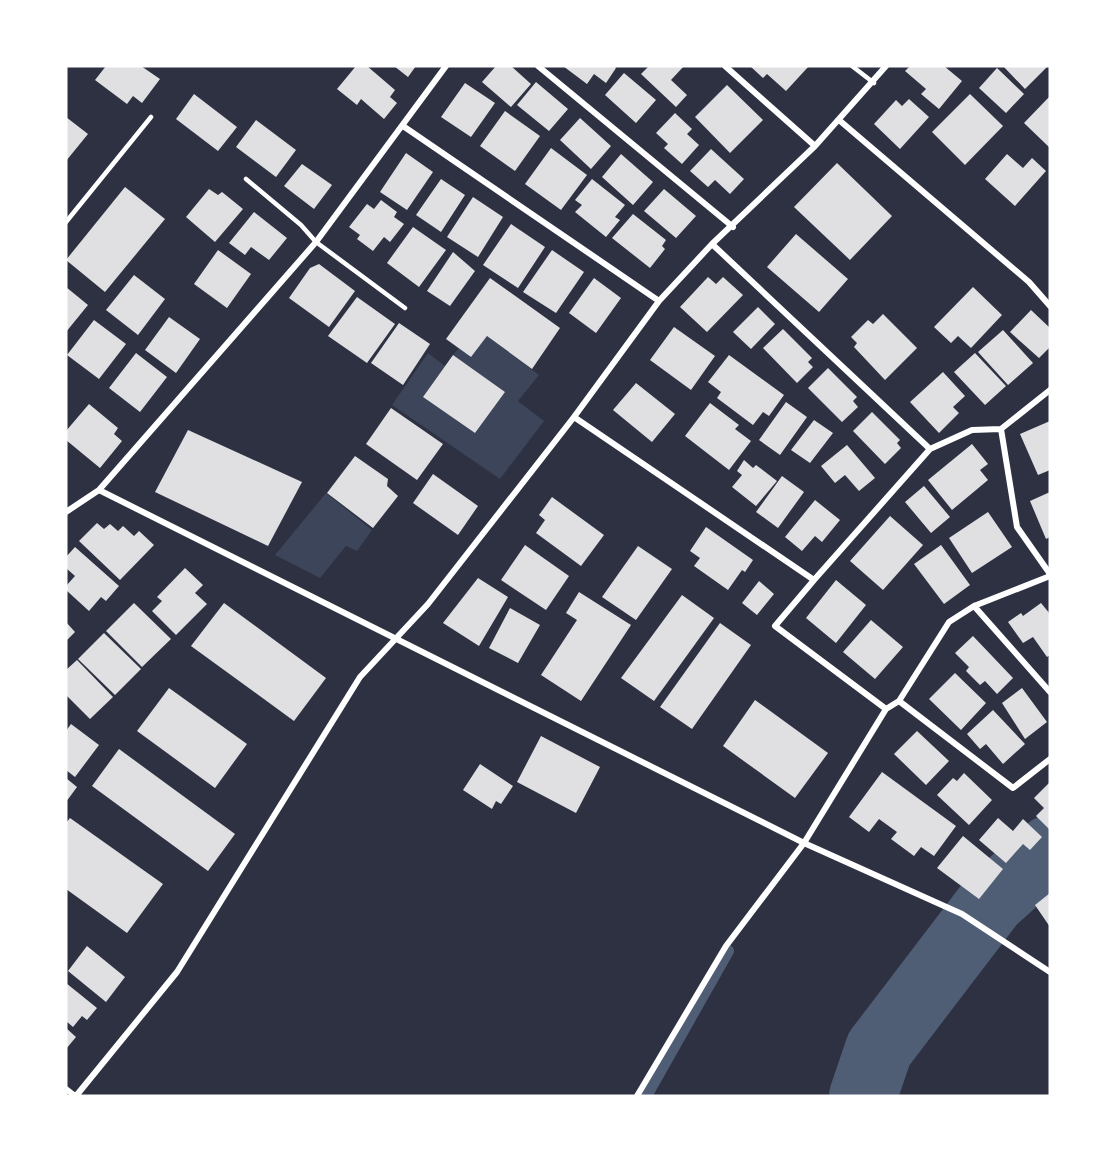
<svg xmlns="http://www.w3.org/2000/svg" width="1116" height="1162" font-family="'Work Sans',sans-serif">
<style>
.green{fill:#3c4559}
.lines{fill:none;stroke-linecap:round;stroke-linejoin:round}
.stream{stroke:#4f5d75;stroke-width:12}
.river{stroke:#4f5d75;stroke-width:68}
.building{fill:#e0e0e3}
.service{stroke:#fff;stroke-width:4.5}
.minor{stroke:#fff;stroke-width:6}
</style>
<rect width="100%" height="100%" fill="#2d3142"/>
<path class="green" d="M487,336L539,375L518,401L544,421L500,479L392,405L428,353L445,366L423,397L475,433L505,392L453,355L459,348L471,357Z
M326,493L372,530L357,551L346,546L320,578L275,555Z"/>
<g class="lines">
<path class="stream" d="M646,1096L728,951"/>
<path class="river" d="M863,1096L879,1049L992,901L1050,849"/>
</g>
<path class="building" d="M106,66H141L160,79L142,103L133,96L127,104L95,80Z
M356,66H367L395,90L390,97L397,103L384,119L361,99L357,105L337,89Z
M394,66H416L408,77Z
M496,66H511L531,84L511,107L482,82Z
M563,66H614L616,68L606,83L594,74L587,84Z
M649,66H684L671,80L687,95L676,107L641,74Z
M750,66H809L786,91L767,74L763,78Z
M910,66H944L962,81L939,109L921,94L926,89L905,71Z
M1003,66H1048L1025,89Z
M997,68L1024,94L1006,113L979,88Z
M624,73L656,100L636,123L605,95Z
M536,82L568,109L549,131L517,105Z
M465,83L495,103L471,137L441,117Z
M727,85L763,120L730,153L695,117Z
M194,94L237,127L218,151L176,119Z
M970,94L1003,126L965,165L932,132Z
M1050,96V148L1024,123Z
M909,99L929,117L900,149L874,124L896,100L902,106Z
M505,111L540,136L515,171L480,146Z
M675,113L692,129L687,134L699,145L682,164L664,148L668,144L656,133Z
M66,117L88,134L66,161Z
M580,118L611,146L591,169L560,140Z
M256,120L296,150L276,177L236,147Z
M551,148L587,175L561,210L525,184Z
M711,149L744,179L730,194L715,180L708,187L690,171Z
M406,153L433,172L407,210L380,192Z
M621,154L653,182L633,205L602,177Z
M1007,154L1023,168L1032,158L1046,171L1015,206L985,179Z
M837,163L892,216L850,260L794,207Z
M302,164L332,185L314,209L284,186Z
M441,179L465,195L441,232L416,215Z
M592,179L625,205L615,217L620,220L606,237L575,212L582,205L575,200Z
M125,187L165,219L105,292L66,260Z
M209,189L218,195L222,192L243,209L215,242L186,217Z
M664,189L696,216L676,238L644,211Z
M473,197L503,217L478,257L447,237Z
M381,200L397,212L394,217L404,224L390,242L384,237L373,251L357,239L360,235L349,227L367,204L374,209Z
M254,212L287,238L269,260L251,247L245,255L229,243Z
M633,214L666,240L662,246L665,249L650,268L612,238Z
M511,224L545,247L518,288L483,265Z
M413,227L446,250L419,287L387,263Z
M796,234L848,279L819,312L767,267Z
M218,250L251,274L227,308L194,284Z
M552,250L584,272L556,313L523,292Z
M453,252L475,271L450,306L427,291Z
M319,264L355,291L329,327L289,298L310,268Z
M134,275L165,299L138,335L106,310Z
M708,277L716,284L723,277L743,295L707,332L680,307Z
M490,278L560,328L532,369L487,336L471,357L446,339Z
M594,278L621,298L596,333L569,313Z
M66,287L88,305L66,332Z
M973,287L1002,315L971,348L958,336L951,343L934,327Z
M357,297L395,324L367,363L328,336Z
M758,307L775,324L751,349L733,332Z
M1031,310L1050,328V347L1039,358L1010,332Z
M883,314L917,348L885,380L854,347L857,343L851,337L868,320L873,324Z
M169,317L200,339L176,373L145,350Z
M94,320L126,344L99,379L67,355Z
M399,323L430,344L403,385L371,363Z
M674,327L715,356L691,390L650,360Z
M783,329L812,358L808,362L813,367L797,383L763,348Z
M1003,330L1033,363L1008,385L978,352Z
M136,353L167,377L140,412L109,388Z
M975,353L1006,386L985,405L954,372Z
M453,355L505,392L475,433L423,397Z
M729,355L784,395L769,416L763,412L753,425L717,398L721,392L708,382Z
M828,368L857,397L853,401L858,407L842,422L808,388Z
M943,372L965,396L953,407L959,413L939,433L910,402Z
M636,383L675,414L652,442L613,410Z
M786,402L807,417L780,455L759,440Z
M710,403L739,425L735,429L751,441L729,470L685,436Z
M89,404L118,428L114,434L122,441L100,468L66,440V431Z
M391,408L443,444L417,480L366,444Z
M872,412L900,440L897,443L901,448L885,464L853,431Z
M814,420L833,433L810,463L791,450Z
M1050,421V470L1038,475L1020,434Z
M188,430L302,482L268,546L155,492Z
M972,444L988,464L980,470L988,480L952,510L928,480Z
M847,445L875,478L859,491L845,475L835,483L821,466Z
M355,456L388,479L387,486L398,496L373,528L327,493Z
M744,460L753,468L756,465L777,481L756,506L732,487L742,475L737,471Z
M433,474L478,506L458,535L413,503Z
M782,476L804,492L778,528L756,512Z
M924,486L950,517L931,533L905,502Z
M1050,492V537L1046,539L1030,501Z
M552,497L604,535L581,566L536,533L545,520L539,515Z
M815,500L840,520L822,542L815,536L802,551L785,537Z
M988,512L1012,547L972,573L949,538Z
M890,516L923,545L883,590L850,561Z
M97,523L104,529L110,524L118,531L123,526L134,536L139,531L154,545L120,580L79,541Z
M706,527L753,560L745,572L742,570L728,590L694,566L700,558L690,551Z
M525,545L569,576L546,610L501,580Z
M941,545L970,585L944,604L914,564Z
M638,546L672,569L636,620L602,597Z
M75,547L119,586L106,601L101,597L89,611L66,590V586L75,576L66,568V557Z
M185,568L203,585L195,593L207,604L176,635L152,611L162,601L157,597Z
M478,578L508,597L479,646L443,623Z
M836,580L866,605L836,643L806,618Z
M759,581L774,594L757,615L742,603Z
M579,592L631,625L581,701L541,675L577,620L566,613Z
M682,595L714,618L654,701L621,678Z
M134,603L171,639L142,667L106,631Z
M224,603L326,678L294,721L191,646Z
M1041,603L1050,614V655L1047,657L1033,637L1023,643L1008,622L1021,613L1023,616Z
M510,608L540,625L518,663L489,648Z
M871,620L903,647L875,679L843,652Z
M66,622L75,632L66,641Z
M720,623L751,645L692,729L660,707Z
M104,633L141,669L115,695L78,659Z
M973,636L1013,678L997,694L985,681L980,685L966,671L969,667L955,653Z
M77,660L113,697L90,719L66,695V670Z
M955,673L986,703L961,730L929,699Z
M169,688L247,744L215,788L137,731Z
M1022,688L1047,722L1025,739L1002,703Z
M755,700L828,753L795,798L723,746Z
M993,710L1025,744L1003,764L986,744L980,749L967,734Z
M71,724L99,745L75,777L66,770V731Z
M917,731L949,761L926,785L894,754Z
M541,736L600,767L576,813L517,782Z
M119,749L235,834L208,871L92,786Z
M480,764L513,786L501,804L496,801L492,809L463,790Z
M882,772L956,826L934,856L921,847L914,856L891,839L897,832L879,819L869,832L849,817Z
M964,773L992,800L969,825L937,795L953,778L957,781Z
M66,778L77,787L66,802Z
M1050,782V830L1036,816L1044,808L1034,798Z
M70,818L163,884L127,933L66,889V823Z
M998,818L1013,831L1023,819L1042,837L1030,850L1023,844L1006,863L979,840Z
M963,836L1003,869L979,899L937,868Z
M1050,893V927L1035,905Z
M87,946L125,977L106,1002L68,971Z
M66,983L97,1008L87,1020L82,1016L73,1027L66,1021Z
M66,1028L76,1037L66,1049Z"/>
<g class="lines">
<path class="service" d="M852,66L874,83
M246,179L301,225L316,242L405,308
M66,222L151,117"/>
<path class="minor" d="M538,66L733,227
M725,66L815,146
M839,120L1029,282L1050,306
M403,126L659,301
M712,244L930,449
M574,417L814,580L930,449L972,430L1001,429L1050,390
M1001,429L1017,527L1050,574
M99,490L804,843L962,914L1050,972
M66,512L99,490L316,242L446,66
M814,580L775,626L886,709
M974,606L1050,692
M899,701L1013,788L1050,759
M66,1089L75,1096
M76,1096L177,972L360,677L428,604L574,417L659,301L712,244L815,146L886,66
M637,1096L726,946L804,843L886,709L899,701L949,622L974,606L1050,576"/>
</g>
<rect width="1116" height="1162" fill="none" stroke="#ffffff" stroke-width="135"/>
</svg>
